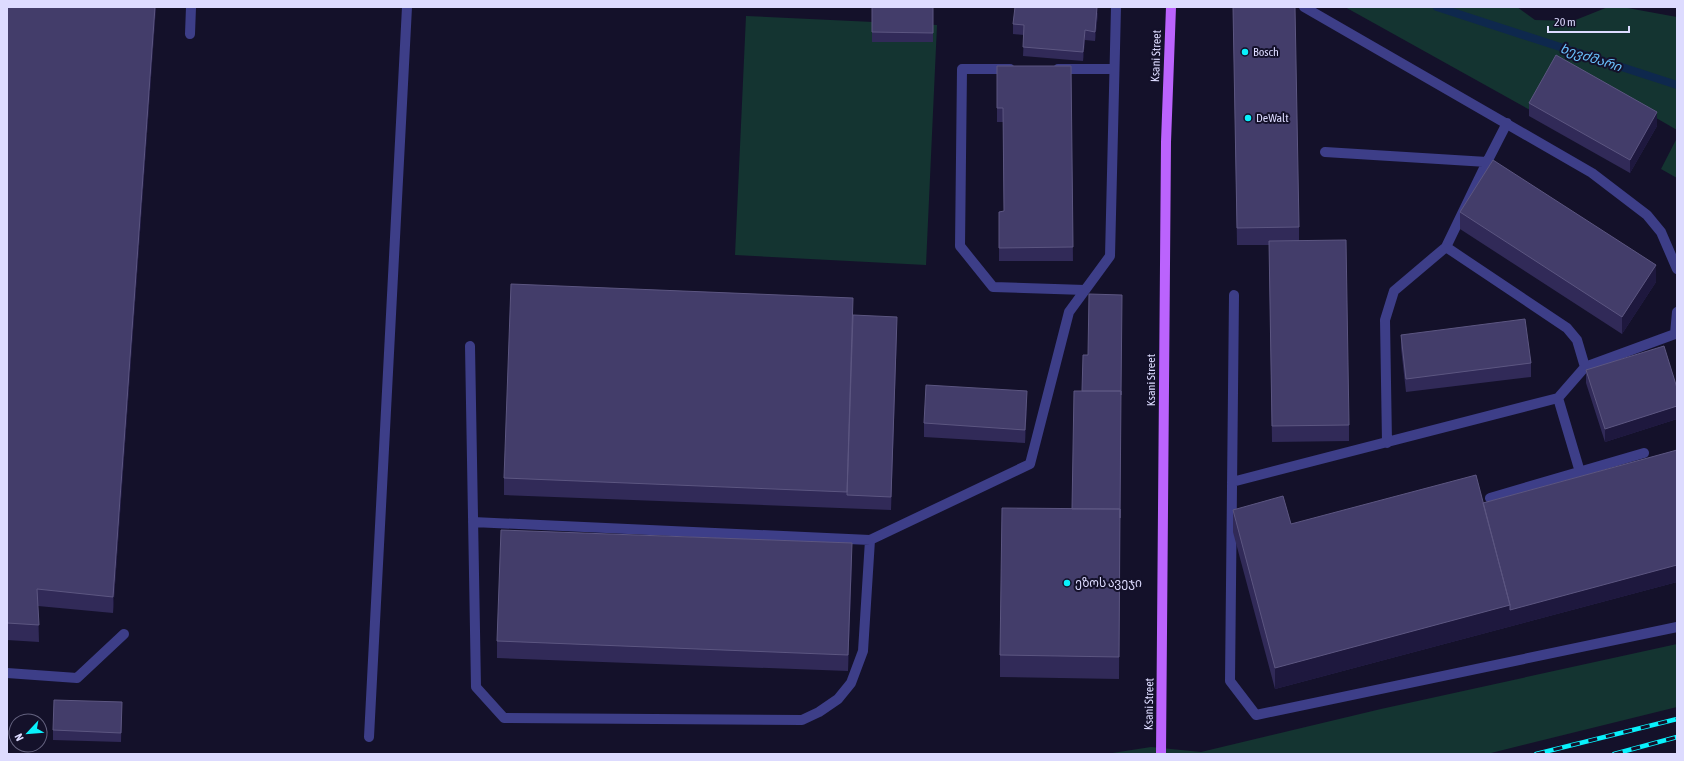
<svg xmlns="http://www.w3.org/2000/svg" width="1684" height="761" font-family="'Asap Condensed','Noto Sans Georgian',sans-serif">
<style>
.green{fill:#143431}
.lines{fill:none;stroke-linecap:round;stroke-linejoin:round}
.stream{stroke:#0e284d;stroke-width:8}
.service{stroke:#3d3e88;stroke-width:10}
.primary{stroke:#bb63fd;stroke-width:10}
.rail-casing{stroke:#09f1fc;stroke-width:4.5}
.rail{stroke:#14112a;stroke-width:3;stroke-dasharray:9;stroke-linecap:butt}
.wall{fill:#312a58}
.shaded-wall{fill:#1e183e}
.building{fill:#433d6a;stroke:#5c5681}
.poi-dot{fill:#09f1fc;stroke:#14112a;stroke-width:1.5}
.labels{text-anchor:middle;stroke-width:4;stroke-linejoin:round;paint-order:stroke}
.poi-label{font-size:12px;fill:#dddbff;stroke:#14112a;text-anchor:start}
.street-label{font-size:12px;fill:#dddbff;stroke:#14112a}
.water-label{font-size:13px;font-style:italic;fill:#6ac1fd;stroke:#14112a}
</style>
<rect width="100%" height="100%" fill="#14112a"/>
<path class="green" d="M1345,7H1517L1535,20L1573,21L1608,7H1622L1677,17V130L1561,63L1530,110Z
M746,16L937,25L926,265L735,255Z
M1677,138V178L1661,169Z
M1677,644V707L1487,754H1106L1151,747L1201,752L1381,709Z"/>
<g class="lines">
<path class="stream" d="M1437,7L1677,85"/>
<path class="service" d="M1304,7L1592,173L1647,215L1661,232L1677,269
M190,34L191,7
M1010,69H962L960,246L993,287L1085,290
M1058,69H1114
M1507,123L1487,162L1446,247L1567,328L1577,340L1585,367
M1325,152L1487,162
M1234,295L1230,681L1256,715L1677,627
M470,346L476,687L504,718L802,720L819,712L838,699L851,683L863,651L870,540L1030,464L1069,312L1110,256L1116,7
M1558,398L1580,472
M1387,443L1385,320L1394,291L1446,247
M1232,482L1558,398L1585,367L1675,334L1677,312
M1490,498L1644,453
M473,522L870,540
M7,673L77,678L124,634
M369,737L407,7"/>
<path class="primary" d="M1161,754L1166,142L1171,7"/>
<g class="rail-casing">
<path id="rail" d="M1536,754L1677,719
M1614,754L1677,737"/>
</g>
<use href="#rail" class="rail"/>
</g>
<path class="wall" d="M7,7H156L113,613L38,606L39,642L7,640Z
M872,7H933V42H872Z
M1233,7L1299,227V241L1349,425V441L1272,442L1269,245H1237Z
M1098,13L1095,41L1085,40L1083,61L1023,56L1024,35L1013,34V24Z
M997,66H1071L1073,261H999V212L1004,211L1003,122H997Z
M1529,103L1657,126L1630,173L1529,116Z
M1460,212L1656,282L1622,334L1460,229Z
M853,315L897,330L891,510L504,495V478Z
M1401,335L1531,363V377L1406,392L1401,348Z
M1586,370L1677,388V419L1605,442L1586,383Z
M1082,391L1120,531L1119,679L1000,677V655L1072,509Z
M1027,405L1025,443L924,437V423Z
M1677,450V582L1275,689L1233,532V510L1291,524L1483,503Z
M852,560L848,671L497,658V641Z
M122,702L121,742L53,740V730Z"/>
<path class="shaded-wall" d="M155,7H156L113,613V597Z
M1098,7V13L1095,41V32Z
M1085,30V40L1083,61V52Z
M1657,112V126L1630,173V160Z
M1656,265V282L1622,334V317Z
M897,317V330L891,510V497Z
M1027,391V405L1025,443V430Z
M1677,406V419L1605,442V429Z
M852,543V560L848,671V655Z
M1677,565V582L1275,689V668L1510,605Z"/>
<path class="building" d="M7,7H155L113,597L37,589L39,625L7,623Z
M872,7H933V33L872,32Z
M1015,7H1097L1095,32L1085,30L1083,52L1023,47L1024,25L1013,24Z
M1233,7H1295L1299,227L1237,228Z
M1556,55L1657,112L1630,160L1529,103Z
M997,66H1071L1073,247L999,248V212L1004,211L1003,108H997Z
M1493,160L1656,265L1622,317L1460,212Z
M1346,240L1349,425L1272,426L1269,241Z
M511,284L853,298L847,492L504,478Z
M1089,294L1122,295L1121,395V391H1082L1083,355H1088Z
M853,315L897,317L891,497L847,495Z
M1525,319L1531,363L1406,379L1401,335Z
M1664,346L1677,388V406L1605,429L1586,370Z
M926,385L1027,391L1025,430L924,423Z
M1074,391H1121L1120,518V509H1072Z
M1677,450V565L1510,610V605L1483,503Z
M1476,475L1510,605L1275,668L1233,510L1283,496L1291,524Z
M1002,508L1120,509L1119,657L1000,655Z
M501,530L852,543L848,655L497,641Z
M54,700L122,702L121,733L53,730Z"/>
<g class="poi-dot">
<circle cx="1245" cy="52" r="4"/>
<circle cx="1248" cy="118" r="4"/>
<circle cx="1067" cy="583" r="4"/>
</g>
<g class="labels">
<g class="poi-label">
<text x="1253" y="56">Bosch</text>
<text x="1256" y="122">DeWalt</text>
<text x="1075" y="587">ეზოს ავეჯი</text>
</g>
<g class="street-label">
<text transform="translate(1156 56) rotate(-88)" y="4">Ksani Street</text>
<text transform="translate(1151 380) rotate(-90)" y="4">Ksani Street</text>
<text transform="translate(1149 704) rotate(-89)" y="4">Ksani Street</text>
</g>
<g class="water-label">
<text transform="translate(1591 57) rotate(18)" y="5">ხევძმარი</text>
</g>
</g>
<rect width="1684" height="761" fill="none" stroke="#dddbff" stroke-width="16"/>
<g transform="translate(28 733) rotate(244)"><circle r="19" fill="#14112a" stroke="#64627f"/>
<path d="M0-3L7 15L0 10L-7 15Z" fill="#09f1fc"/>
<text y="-6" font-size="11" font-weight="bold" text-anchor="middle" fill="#dddbff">N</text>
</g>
<path d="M1548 26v6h81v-6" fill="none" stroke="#dddbff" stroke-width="2"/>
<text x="1554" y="26" font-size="12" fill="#dddbff" stroke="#14112a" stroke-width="3" paint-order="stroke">20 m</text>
</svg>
